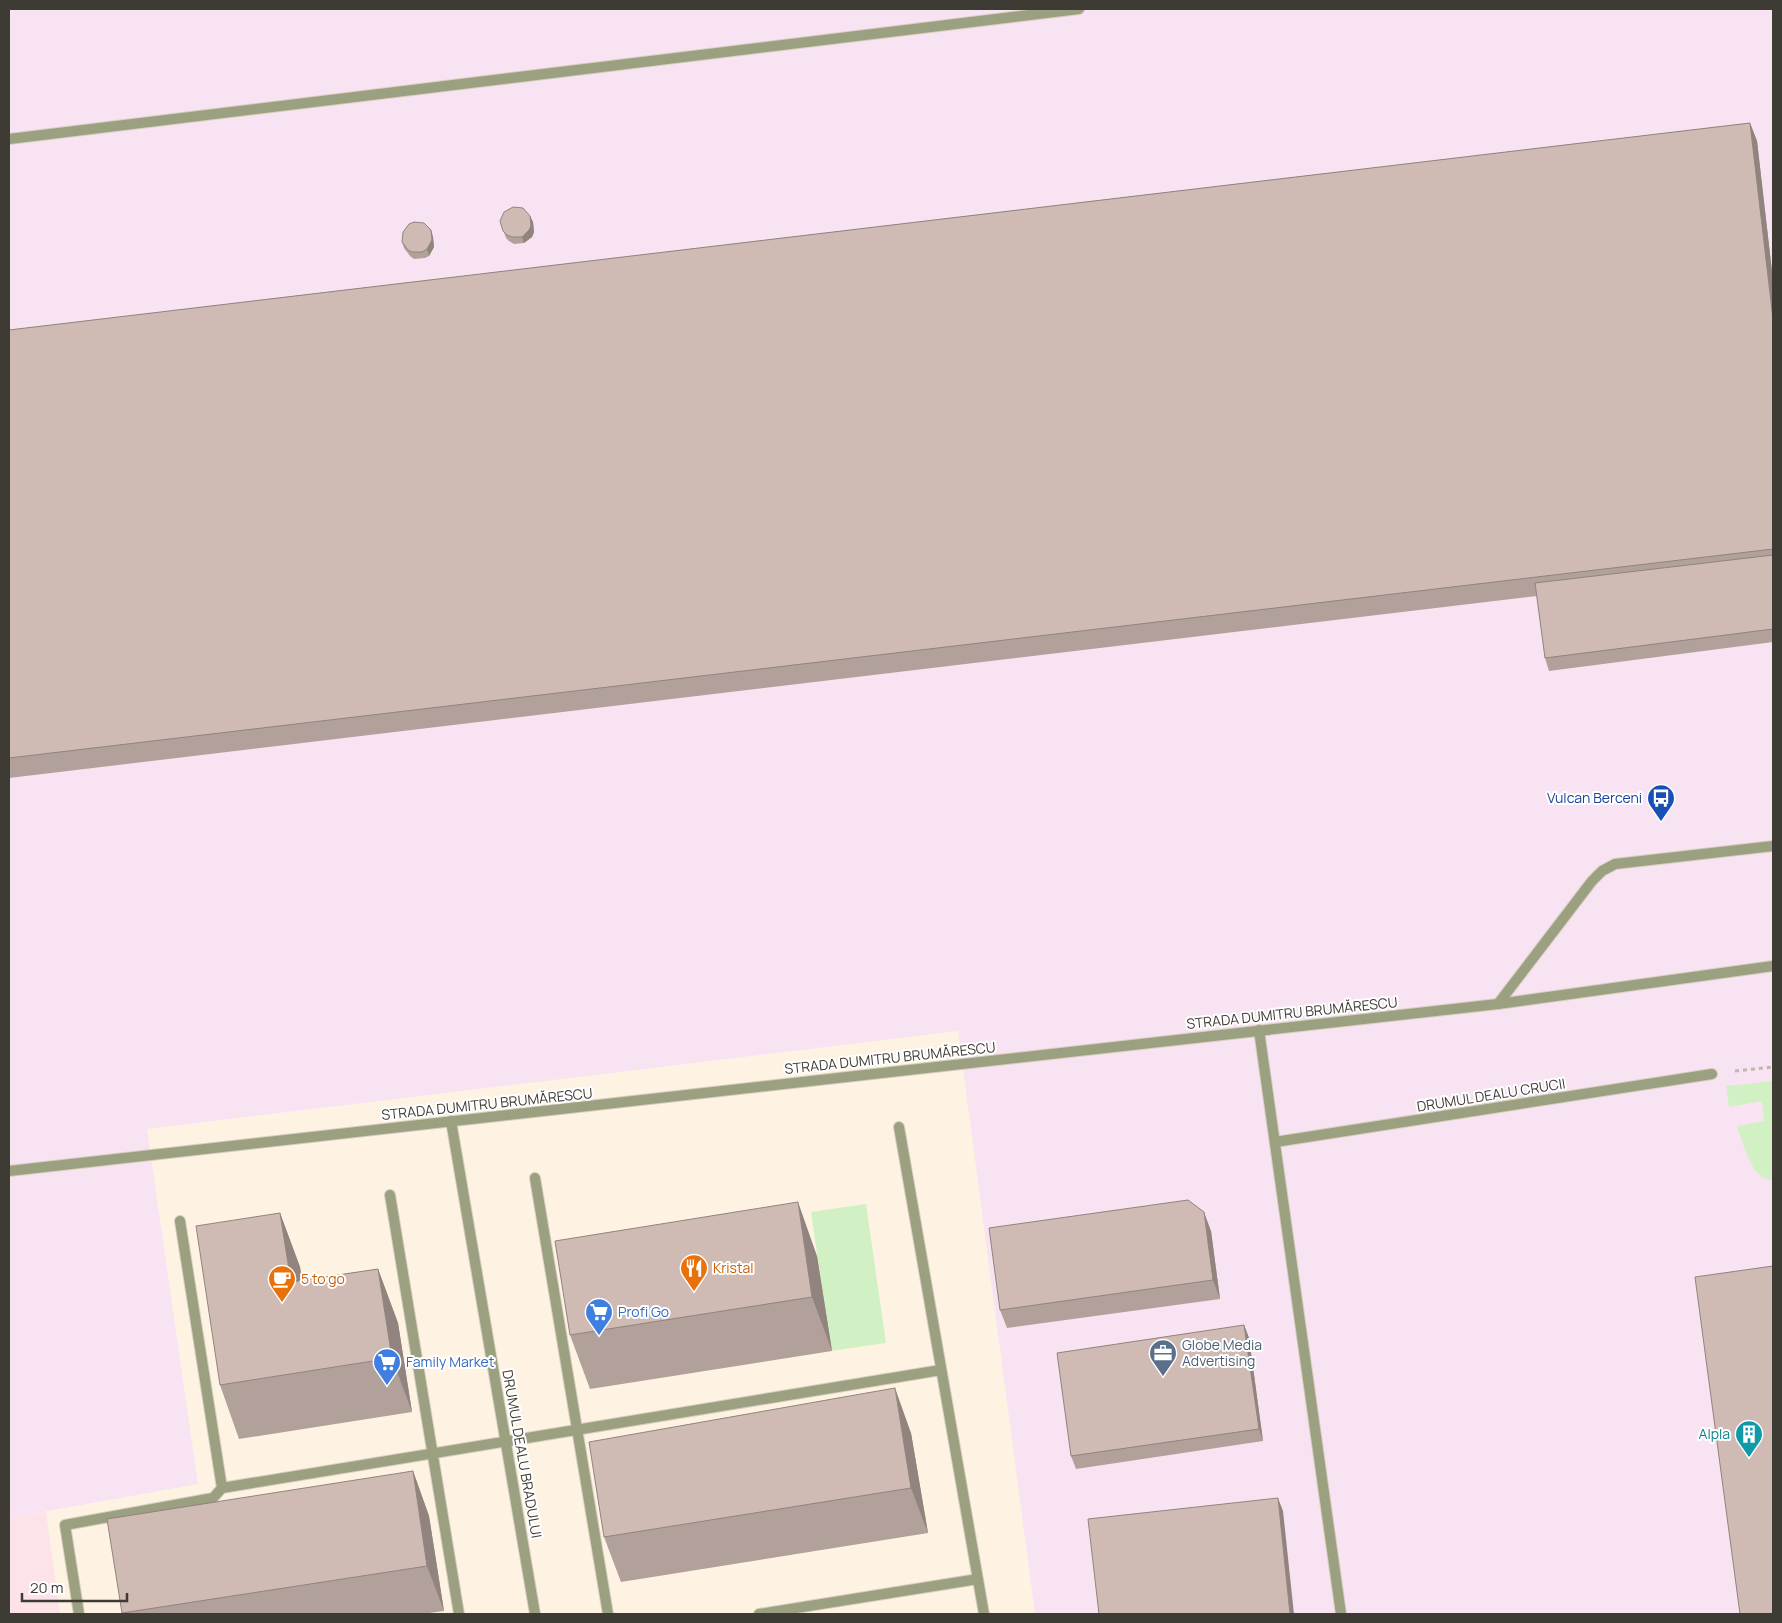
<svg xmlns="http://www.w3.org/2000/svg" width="1782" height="1623" font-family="Manrope,sans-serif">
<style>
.commercial{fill:#fde2e7}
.industrial{fill:#f8e3f2}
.green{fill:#d1f0c4}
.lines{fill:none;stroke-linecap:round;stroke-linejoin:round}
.lane-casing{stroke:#d8cebf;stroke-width:12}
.street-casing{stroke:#d8cebf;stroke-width:12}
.path{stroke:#c1b8ab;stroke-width:3;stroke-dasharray:4 4;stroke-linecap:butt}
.lane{stroke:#9aa080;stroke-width:10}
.street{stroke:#9aa080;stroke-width:10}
.wall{fill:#b2a19b}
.shaded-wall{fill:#91837e}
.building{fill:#cfbbb4;stroke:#91837e}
.labels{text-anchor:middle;stroke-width:4;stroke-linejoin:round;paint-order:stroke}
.transit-label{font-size:14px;fill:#164399;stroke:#fff;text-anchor:end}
.street-label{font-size:14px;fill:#3e3a34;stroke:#fff}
.food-label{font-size:14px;fill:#c56008;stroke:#fff;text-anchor:start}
.shop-label{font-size:14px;fill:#366cbe;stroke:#fff;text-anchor:start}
.service-label{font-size:14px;fill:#4e5e75;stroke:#fff;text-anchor:start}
.culture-label{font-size:14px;fill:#0d838f;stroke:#fff;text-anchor:end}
</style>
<rect width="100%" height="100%" fill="#fef3e2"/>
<path class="commercial" d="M46,1512L60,1614H9V1518Z"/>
<path class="industrial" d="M9,9H1773V1614H1035L958,1031L147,1129L198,1484L9,1518Z"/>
<path class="green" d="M1773,1081V1181C1770,1180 1765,1179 1762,1177C1749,1168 1742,1140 1737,1126L1764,1121L1762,1101L1729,1107L1726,1086Z
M866,1204L886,1343L831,1351L811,1212Z"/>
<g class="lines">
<g class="lane-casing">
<path id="lane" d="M9,139L1079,9
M1498,1004L1592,881L1602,871L1615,864L1773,846
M1259,1030L1341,1614
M1275,1142L1712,1074"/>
</g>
<g class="street-casing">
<path id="street" d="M451,1121L535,1614
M899,1127L984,1614
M9,1171L1498,1004L1773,966
M535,1178L608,1614
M390,1195L459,1614
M180,1221L222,1488
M222,1488L941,1370
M79,1614L65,1525L213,1498L222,1488
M759,1614L978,1579"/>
</g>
<path class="path" d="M1735,1071L1773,1067"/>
<use href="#lane" class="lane"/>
<use href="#street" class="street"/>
</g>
<path class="wall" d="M1750,123L1757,141L1773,280V642L1549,671L1545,658L1537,596L9,778V330Z
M530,216L533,222L534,232L532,237L524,243L514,244L509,241L506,238L500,221Z
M431,230L433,237L434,247L429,256L425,258L414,259L410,256L404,248L402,242Z
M280,1213L300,1267L302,1280L378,1269L398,1323L412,1412L239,1439L220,1385Z
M1211,1231L1220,1299L1007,1328L1000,1310Z
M817,1256L832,1351L590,1389L570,1335Z
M1244,1325L1249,1338L1263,1441L1076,1469L1071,1456Z
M911,1433L928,1533L621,1582L604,1537Z
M413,1471L429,1516L444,1611L422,1614H122V1613Z"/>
<path class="shaded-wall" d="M1750,123L1757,141L1773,280V319Z
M530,216L533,222L534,232L532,237L524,243L522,237Z
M431,230L433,237L434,247L429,256L427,249Z
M798,1202L817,1256L832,1351L812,1297Z
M1204,1212L1211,1231L1220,1299L1213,1280Z
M280,1213L300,1267L311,1336L291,1282Z
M378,1269L398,1323L412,1412L392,1358Z
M1244,1325L1249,1338L1263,1441L1259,1429Z
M895,1388L911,1433L928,1533L911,1488Z
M413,1471L429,1516L444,1611L427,1566Z
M1278,1498L1283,1511L1294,1614H1290Z"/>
<path class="building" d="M1750,123L1773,319V549L9,758V330Z
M513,207L523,208L530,216L531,226L529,230L522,237H512L507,235L503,231L500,221L504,212Z
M414,222L424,223L431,230L432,240L427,249L422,252H412L408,250L402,242L403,232L409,224Z
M1773,555V629L1545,658L1535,583Z
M1188,1200L1204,1212L1213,1280L1000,1310L989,1228Z
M798,1202L812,1297L570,1335L555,1241Z
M280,1213L291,1282L378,1269L392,1358L220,1385L196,1226Z
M1773,1266V1614H1740L1695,1277Z
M1244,1325L1259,1429L1071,1456L1057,1353Z
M895,1388L911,1488L604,1537L589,1442Z
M413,1471L427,1566L122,1613L107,1519Z
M1278,1498L1290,1614H1099L1088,1519Z"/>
<defs>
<g id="bus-pin" transform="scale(1.4375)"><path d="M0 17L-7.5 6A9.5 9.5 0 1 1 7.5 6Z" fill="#1a4fb4" stroke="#fff"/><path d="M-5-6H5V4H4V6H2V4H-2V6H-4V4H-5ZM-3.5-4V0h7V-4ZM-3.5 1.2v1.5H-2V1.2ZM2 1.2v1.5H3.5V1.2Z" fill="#fff"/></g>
<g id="restaurant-pin" transform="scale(1.4375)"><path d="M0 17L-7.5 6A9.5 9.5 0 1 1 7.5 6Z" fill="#e8710a" stroke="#fff"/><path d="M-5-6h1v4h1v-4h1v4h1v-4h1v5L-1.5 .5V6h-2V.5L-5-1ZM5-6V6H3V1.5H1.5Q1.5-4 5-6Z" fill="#fff"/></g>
<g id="cafe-pin" transform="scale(1.4375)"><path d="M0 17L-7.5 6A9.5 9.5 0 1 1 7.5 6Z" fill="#e8710a" stroke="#fff"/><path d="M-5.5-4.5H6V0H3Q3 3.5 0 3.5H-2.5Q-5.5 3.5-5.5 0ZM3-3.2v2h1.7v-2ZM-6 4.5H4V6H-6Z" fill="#fff"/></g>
<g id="supermarket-pin" transform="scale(1.4375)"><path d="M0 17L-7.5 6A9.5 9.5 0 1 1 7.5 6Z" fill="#3f7fe0" stroke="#fff"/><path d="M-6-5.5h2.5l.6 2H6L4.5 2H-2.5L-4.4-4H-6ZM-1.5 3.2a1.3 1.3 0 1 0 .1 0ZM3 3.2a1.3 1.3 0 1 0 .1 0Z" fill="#fff"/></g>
<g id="office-pin" transform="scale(1.4375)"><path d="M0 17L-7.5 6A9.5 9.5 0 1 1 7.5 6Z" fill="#5c6f8a" stroke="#fff"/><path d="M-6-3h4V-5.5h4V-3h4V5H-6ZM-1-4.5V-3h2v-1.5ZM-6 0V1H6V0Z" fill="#fff"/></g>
<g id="building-pin" transform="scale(1.4375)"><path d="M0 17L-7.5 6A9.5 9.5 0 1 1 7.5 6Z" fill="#0f9aa8" stroke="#fff"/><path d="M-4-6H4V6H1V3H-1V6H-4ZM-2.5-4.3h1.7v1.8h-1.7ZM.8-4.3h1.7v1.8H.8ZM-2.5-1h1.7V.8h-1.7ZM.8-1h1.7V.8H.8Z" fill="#fff"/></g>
</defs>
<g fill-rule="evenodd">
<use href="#bus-pin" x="1661" y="798"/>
<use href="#restaurant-pin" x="694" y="1268"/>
<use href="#cafe-pin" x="282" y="1279"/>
<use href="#supermarket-pin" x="599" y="1312"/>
<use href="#office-pin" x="1163" y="1353"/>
<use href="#supermarket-pin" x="387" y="1362"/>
<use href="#building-pin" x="1749" y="1434"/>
</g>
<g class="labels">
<g class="transit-label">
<text x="1642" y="803">Vulcan Berceni</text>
</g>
<g class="street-label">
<text transform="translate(1292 1013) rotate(-6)" y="5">STRADA DUMITRU BRUMĂRESCU</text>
<text transform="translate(890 1058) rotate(-6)" y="5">STRADA DUMITRU BRUMĂRESCU</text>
<text transform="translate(1491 1095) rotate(-9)" y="5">DRUMUL DEALU CRUCII</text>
<text transform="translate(487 1104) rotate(-6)" y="5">STRADA DUMITRU BRUMĂRESCU</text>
<text transform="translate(522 1454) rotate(80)" y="5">DRUMUL DEALU BRADULUI</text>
</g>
<g class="food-label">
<text x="713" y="1273">Kristal</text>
<text x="301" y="1284">5 to go</text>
</g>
<g class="shop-label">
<text x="618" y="1317">Profi Go</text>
<text x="406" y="1367">Family Market</text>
</g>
<g class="service-label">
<text x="1182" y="1350">Globe Media<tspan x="1182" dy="16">Advertising</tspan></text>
</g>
<g class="culture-label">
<text x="1730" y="1439">Alpla</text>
</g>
</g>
<rect width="1782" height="1623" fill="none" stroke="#3e3a34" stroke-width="20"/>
<path d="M22 1593v8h105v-8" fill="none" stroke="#3e3a34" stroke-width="2.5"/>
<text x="30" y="1593" font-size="15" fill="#3e3a34" stroke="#ffffff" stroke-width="4" paint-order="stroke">20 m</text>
</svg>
